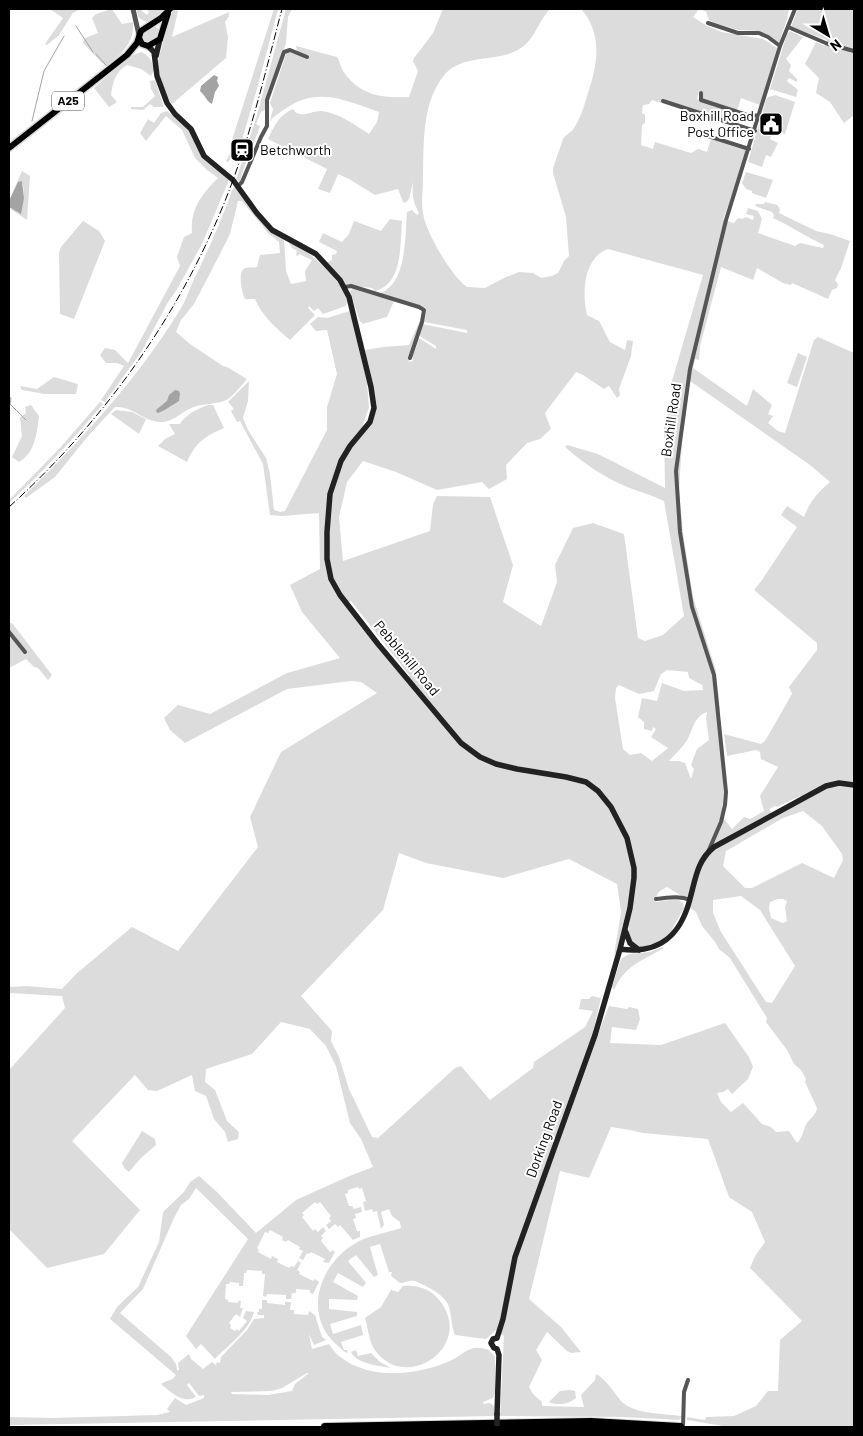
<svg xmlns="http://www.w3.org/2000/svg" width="863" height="1436" font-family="Barlow,sans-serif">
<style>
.green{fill:#dcdcdc;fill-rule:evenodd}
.water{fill:#a3a3a3}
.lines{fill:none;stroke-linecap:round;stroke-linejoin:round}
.stream{stroke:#a3a3a3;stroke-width:1}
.primary-casing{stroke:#dbdbdb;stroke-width:9}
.motorway-casing{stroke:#dbdbdb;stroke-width:10}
.minor{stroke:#555;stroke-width:4}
.tertiary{stroke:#555;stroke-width:5}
.secondary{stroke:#222;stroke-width:5.5}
.primary{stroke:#000;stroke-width:6}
.motorway{stroke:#000;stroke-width:8}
.rail{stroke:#000;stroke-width:1;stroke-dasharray:8 2.5 1 2.5;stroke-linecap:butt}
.secondary-bridge{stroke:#222;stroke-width:5.5}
.labels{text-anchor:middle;stroke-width:4;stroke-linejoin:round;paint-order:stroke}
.shield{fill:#fff;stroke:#4c4c4c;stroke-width:1}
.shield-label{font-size:12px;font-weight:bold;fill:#000}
.poi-label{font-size:14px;fill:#000;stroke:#fff;text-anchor:end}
.street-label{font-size:14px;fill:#000;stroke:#fff}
</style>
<rect width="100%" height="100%" fill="#fff"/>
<path class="green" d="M50,9H81L73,13L59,35L47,45L45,44L63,18Z
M112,9L122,24L133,22C135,42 121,55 106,67L83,43L85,38L98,33L92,18L96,14Z
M136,9H142L141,10L147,15L149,12L147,9H165L158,16L146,22L139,18Z
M274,9H278L257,89L236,160L231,158L228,162L226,161L231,152V143Z
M286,9H292L288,17L286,43L266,101L265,110L261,112L256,124L260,126C254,144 245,162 240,181L236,180L257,115Z
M443,9H550C539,20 535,39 521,48C499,63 465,53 446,73C421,101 424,144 423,179C423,190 421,202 423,213C425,231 452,277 467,287L485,288L504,278L519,272L533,273L541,278L552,276L558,273L564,261L569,256L566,217L553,173V168L563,139C566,134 571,133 574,128C580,119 584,107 587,96C597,67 604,35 581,9H699L693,17L707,26L722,32L763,39L777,48L760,105L741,98L737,111L703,99V92L699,91L697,99L742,114L738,125L663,99L661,103L652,100L649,104L643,105L642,113L645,115V123L642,125L641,145L653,149L655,142L691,153L698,149L707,152L711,139L747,151L723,220L734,223L738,218L742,219L746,217L753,220L754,216L746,214L748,208L758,211L762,219L758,233L795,246L800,243L823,248L824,245C806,237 791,226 773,218L774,215L772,212L755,206L756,204H764L765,202L777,205L780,209L779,213L816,231L830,234L850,241L841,268L835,280L838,284L837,288L832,290L828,299L792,283L791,285L783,283L757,268L753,280L721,267L700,346L699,360L695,359L693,368L747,406L753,389L772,405L768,414L773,416L768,423L778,431L785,433L814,340L818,337L854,353V1427H729L687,1420V1417L705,1420L706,1417L734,1416L756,1406L768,1391H778L780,1340L802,1321L750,1268L755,1256L765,1242L752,1212L729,1197L708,1139L643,1133L630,1130L611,1127L589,1178L560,1171L529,1299L561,1327L581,1352L571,1353L567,1351L547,1332L536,1350L542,1360L529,1387L533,1394L542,1402V1406L584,1407L581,1395L595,1380L596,1374C607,1380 614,1393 622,1402C634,1414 666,1414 682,1416L679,1420L622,1417L500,1416L504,1336L496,1330L486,1339L455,1335C451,1326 452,1315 448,1304C443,1294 425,1285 415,1281C410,1279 405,1283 400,1283L391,1276L392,1272H389L380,1244L370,1247L378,1275L374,1277L356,1255L348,1261L366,1283L363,1287L338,1273L333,1282L358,1296L357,1300L329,1299V1309L357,1312V1316L330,1324L333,1334L361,1325L363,1335L341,1342L344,1350H347L348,1353L345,1352C337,1345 329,1339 324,1329C308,1298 326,1261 354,1244C366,1236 386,1233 401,1228L400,1222L392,1216L389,1209L381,1212L384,1225L381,1229L377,1211L373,1212L372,1209L365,1211L363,1202L366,1201L362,1188L359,1189L358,1187L348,1190V1193L345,1194L349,1206H352L354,1209L361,1207L362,1212L355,1214L356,1218L353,1219L357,1231H360V1237L353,1240L340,1225L338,1227L335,1224L329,1229L326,1225L331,1221L329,1218L331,1216L320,1202L317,1204L315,1202L302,1213L304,1215L302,1217L313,1231L315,1229L318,1232L323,1227L326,1231L321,1236L323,1238L321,1241L330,1252L333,1250L335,1252L329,1263L323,1262L325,1259L311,1252L309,1254L307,1253L303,1260L299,1258L303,1251L299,1249L300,1247L288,1240L286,1242L282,1240L283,1237L270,1230L268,1233L265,1232L257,1248L259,1250L258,1252L271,1259L272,1256L278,1259L277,1262L289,1268L291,1266L294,1267L298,1261L301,1263L297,1270L300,1272L299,1274L313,1281L315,1279L319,1282L313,1294L310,1293V1290L296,1289V1293H292L291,1299H286V1295L267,1294L266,1297L263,1296L265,1274H262V1271L247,1270L246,1273H244L243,1286H239V1283L230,1282L229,1284H226L225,1299L228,1300V1302L238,1303V1301H241L240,1308H243L240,1317L236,1314L229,1323L231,1325L230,1328L235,1331L237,1329L239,1331L247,1321L243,1318L246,1311L254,1312C249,1331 228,1345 215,1359L201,1344L196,1349L186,1336L248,1239L196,1188L189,1199L181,1205L174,1218L143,1289L120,1313L171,1357L176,1364L177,1370H179L178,1363L189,1354L191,1359L203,1369L212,1362L216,1365L217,1362L220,1363L221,1357L247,1330L254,1319L264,1318V1315H258L257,1312H259V1309H262V1300H267V1303L285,1305V1302H291L290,1310H294V1314L308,1315L309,1311L315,1315L322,1337L326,1340L314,1345L309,1334L312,1349L329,1344C332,1348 335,1353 339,1356C370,1381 417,1375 450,1361C458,1358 466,1349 474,1348C479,1347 485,1349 489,1350L495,1357V1392L493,1398L483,1402L484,1404L490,1403L494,1406V1416L9,1425V1417L52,1418L157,1415L170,1412L167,1409L175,1398L186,1405L204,1398V1395L199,1396L189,1383L187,1385L196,1397C183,1404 174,1394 163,1386L161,1384C167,1380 172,1381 176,1375L110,1319L117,1307L138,1287L159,1242L163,1212L184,1192L190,1182L199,1176L217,1192L256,1233L296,1200L347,1177L373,1167L361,1139L350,1123L336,1066L326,1046L310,1029L281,1022L252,1054L206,1069L205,1082L215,1090L227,1121L239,1132L238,1139L228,1142L225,1132L214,1119L206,1096L195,1091L192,1075L157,1091L148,1090L135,1075L72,1141L140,1210L104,1254L47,1268L9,1229V1070L65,1008L62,996L9,993V987L27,986L62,989L76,974L132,927L178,951L258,847L250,817L281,752L377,693L361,682L351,681L287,689L185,743L170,730L164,718L178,705L210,714L287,673L340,658L302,612L290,585L320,569L319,513L282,516L270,515L263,464L240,421L237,422L231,411L234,409L228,402L249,381L248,401L243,418L248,430L266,458L270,474L274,510L280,512L285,511L327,430V407L337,374L327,330L316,331L310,324L318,317L327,318L350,311L367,383L369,407L363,425L367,428L374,418L365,350L383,347L409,345L421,318C418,331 410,350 409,362L413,361V356L419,338L436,349V346L421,337L420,334L422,324L467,333V330L424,322L426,308L381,294L380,293C407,284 405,236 407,212L412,210L417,215L419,213C413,203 412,194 413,182L409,199L405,203L403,202L398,189L375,195L349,179L338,174L330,193L318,189L327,169L268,139C274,126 279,115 293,109C299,120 312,110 322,111C339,113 355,125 369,134L377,122L379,112C345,100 317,86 285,109C279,113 274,116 270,121L273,109L270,103L287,51H297L296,46L337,57C340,61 340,66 343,71C360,96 382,98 409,97L418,71L413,61L414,58L433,33ZM608,249L703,275L672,381L673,396L664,428L665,488L598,454L567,445L565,447C583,463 605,478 627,487C640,492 652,495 664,501L684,616L663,635L645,641L638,638L624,534L593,523L573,528L555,565L557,582L541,626L503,602L513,565L490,497L437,496L433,504L430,531L343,561L339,517L347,482L363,461L396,472L437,490L482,482L489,489L507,479L506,465L527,443L540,439L551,429L545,413L576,372L583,375L604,389L609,386L617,398L620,395L619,389L631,356L633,341L627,340L625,350L610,342L599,321L587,315C582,293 583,258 608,249ZM690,381L810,465L830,482C818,492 809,503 804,517L787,506L781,515L797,527L762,580L754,590L817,643V650L789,687L792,694L765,741L761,744L724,734L727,756L756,750L760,752L761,759L778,767L760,796L764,811L750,819L744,817L732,829L725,820H720C729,785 718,748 717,711H720L716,671L693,597L683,533L679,491L682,441ZM351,601L410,676L406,678L345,604ZM667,670L688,672L689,678L702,685L703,690L684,691L662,683L657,701L642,698L638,717L644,722V729L652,731L653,727L656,729L651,737L668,748L652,761L641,753L630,755L623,749L615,698L616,688L619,685L639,694L654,691L661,674ZM707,712L706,718L709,740L697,749L691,765L694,769L691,779L685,763L679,761H669C674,755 681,749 686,742C693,731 693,717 707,712ZM800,796L804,800L774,816L769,809L775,806L777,807ZM803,811L822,826L842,854L843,860L834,878L802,863L752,888H745L723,866L726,851L783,818ZM399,853L426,863L503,878L569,859L617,884L621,912L614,955L617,951L631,890L633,869L636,875L628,934L633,944L638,947L651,946L659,942L670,933L684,908L683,903L677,899L656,902C656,893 659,891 667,887L685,898H693L690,908L696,912L702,926L715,942L719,949L730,958L767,1018L766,1022L787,1050L794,1064L801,1070L806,1079L805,1082L817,1108C816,1116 809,1118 806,1125C803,1131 803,1137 797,1143L789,1131L776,1132L771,1127L762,1124L743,1103L731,1112L721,1102L717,1093L723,1092L728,1089L732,1094L748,1079L753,1067L749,1057L725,1023L661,1045L610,1043L612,1027L636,1030L640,1019L638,1009L629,1007L627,1009L609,1006L598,1034L593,1032L601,998L592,996L589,999H581L579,1009L593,1011L585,1027L534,1062L533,1068L490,1100L461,1066L455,1068L378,1138L372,1137L349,1089L339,1057L331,1041L332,1031L301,996L383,910ZM741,896L760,910L795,966L772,1003L766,1002L721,932L713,913V900ZM778,899H783L787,901L785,907L787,921L783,923L771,918L769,908L770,902ZM307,1373H309L295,1384L292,1391L268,1395L232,1394L231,1392L272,1391L282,1388Z
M701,9H789L787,19L779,43L758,31L738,30L715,23L709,20L706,12Z
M798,9H854V115L844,123L830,102L816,93L819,78L805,64L816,42L825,46L827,40L791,27Z
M175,10L178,11L172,37L229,12V16L225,22L228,37L226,58L172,104L165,94L157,64L171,14Z
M154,25L160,30L159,37L148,44L142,41V34Z
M790,31L803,37L786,59L791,65L789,71L797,79V82L789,78L787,81L798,90L796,97L770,89L787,34Z
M141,52C150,55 152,62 154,70L151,76L141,69L127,65C115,72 113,82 111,95L117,102L109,107L94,88L129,57Z
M155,80L164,107H154L150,104L143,110L131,109V107H143L155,96L151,89L150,81Z
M775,95L795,102L785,134L773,130L770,139L778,143L771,157L766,155L762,167L748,162L766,100L768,97Z
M167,111L183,124L190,132L198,149L229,180L202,244L176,291L168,302L142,351L105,402L101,400L124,366L117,363H106L100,355L105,348L115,350L128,363L180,266L177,257L184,237L192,233C190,209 202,194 218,178L207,170L195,158L182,130L166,116L146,141L140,133L148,119L154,123L161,113Z
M22,171L30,176L27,220L9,208L15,210L18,213L24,198L23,183L9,201Z
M746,172L773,180L766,198L752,193V191L746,189L742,183Z
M237,186L255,213L284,239L286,271L291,284L306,281L305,271L312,260L299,254L298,256L296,255L297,251L292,248L288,241C294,245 302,248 308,253C320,262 352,291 346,306L323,314L318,308L314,311L309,306L308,308L315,315L290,340C276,328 262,316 255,299H245C242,293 237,272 245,268C248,267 254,268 257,267L260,255L280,253L279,242L268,233L242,201H238L230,234L221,252L194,304L181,320L176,332L190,344L223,366L227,367L247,379C241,386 235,394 228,399C218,405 204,403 194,407C181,411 174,423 159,422C142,420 132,406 115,407L88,436L55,477L26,498L24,496C81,440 136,381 178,313C185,303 189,290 194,279C209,249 222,219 233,188Z
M390,219L402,221C400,245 403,284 375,291L372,288L346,285L327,263L332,260V255L336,254L337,251L319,242L323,233L342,242L349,234L354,221L381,231Z
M83,221L99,231L105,241L74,319L60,314L59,253L61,247Z
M353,289L394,301L387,317L362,324V322H360L350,292L351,290Z
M798,353L807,357L797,387L787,383Z
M54,377L78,384L76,394H45L22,390L20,386L37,389Z
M100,402L103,404C73,439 43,472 9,503V500L59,449Z
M31,405L39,416C37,433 35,453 19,462L12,457L22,436L20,418L26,413L25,407Z
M208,405H213L224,428C204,437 196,442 187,462L158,446L165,439L175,434L169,424H180C186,414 197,409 208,405Z
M116,410L132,412L146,419L139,434L111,414Z
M9,623H12L52,675L48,680L38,668L34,667L26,659L9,668Z
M662,947L664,948C642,961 625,965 614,990L612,987L621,959L629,954L650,952Z
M142,1131L155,1139L156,1145L141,1158L129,1172L125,1169L122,1163Z
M403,1286C418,1285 431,1289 440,1301C476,1347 402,1396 373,1347C368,1337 368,1327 365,1318L381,1307L391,1290L398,1292Z
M356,1350L358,1356L371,1353L380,1362L391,1368C379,1366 357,1364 351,1352Z
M570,1390L575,1391L576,1398C570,1404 557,1406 549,1402L560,1391Z"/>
<path class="water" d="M214,75L218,77L217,81L219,86L215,92L212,104C207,102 205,95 200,91L201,86Z
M22,181L24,198L21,214L9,207V201L18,182Z
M175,390L179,391L180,394L179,401C173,404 162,413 157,413L156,410L167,401L169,395Z"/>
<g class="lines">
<path class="stream" d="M76,26L93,52
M96,54L106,65
M32,121L44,71L64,36
M9,397L11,398L10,404L26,420"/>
<g class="primary-casing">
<path id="primary" d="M139,38L142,44L148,46L160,39L168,13
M9,148L127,55L137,43L141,31L161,18L170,9"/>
</g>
<g class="motorway-casing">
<path id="motorway" d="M325,1427L591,1422L680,1427"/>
</g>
<path class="minor" d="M708,23L738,33H759L768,37L780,46
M788,27L828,44L854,51
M701,93V100L750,116L760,115
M663,101L755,131
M702,134L749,149
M238,186L242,182L261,137L267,126V100L284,52L290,50L307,57
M345,287L351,286L419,307L424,310L422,322L410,358
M9,632L25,652
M708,852L721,822L725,805L726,792L714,675L692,607L680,532L676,471L690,369L726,220L780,46L795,9
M656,899C667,898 679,895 690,900
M683,1427L684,1392L688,1380"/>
<path class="tertiary" d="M133,9L139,35"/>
<path class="secondary" d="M148,46L154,52L157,76L167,103L175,114L191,129L204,156L233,180L256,212L272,230L316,254L340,280L349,297L371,387L374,408L370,422L350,446L341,461L330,494L327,532V559L331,579L340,595L378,644L461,743L480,757L496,764L517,769L566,777L586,782L598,791L611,807L627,838L634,868V878L630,908L620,949L595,1035L515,1257L503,1319L497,1338
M156,56L160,39
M625,930L630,943L639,950
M620,949C661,955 682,934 691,895C696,876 698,860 714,847L826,786L839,783L854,785
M497,1338L493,1339L491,1343L494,1348L497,1349
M497,1414L499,1355L497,1349"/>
<use href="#primary" class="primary"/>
<use href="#motorway" class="motorway"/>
<path class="rail" d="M9,507C102,423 178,318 225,201C250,139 265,73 282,9"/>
<path class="secondary-bridge" d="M497,1427V1414"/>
</g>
<defs>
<g id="civic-square" transform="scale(1.25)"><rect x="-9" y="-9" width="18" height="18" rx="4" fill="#000" stroke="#fff"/><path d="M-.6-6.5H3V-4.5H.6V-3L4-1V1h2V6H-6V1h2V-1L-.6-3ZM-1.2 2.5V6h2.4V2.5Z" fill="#fff"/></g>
<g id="station-square" transform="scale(1.25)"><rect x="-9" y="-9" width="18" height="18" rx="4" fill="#000" stroke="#fff"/><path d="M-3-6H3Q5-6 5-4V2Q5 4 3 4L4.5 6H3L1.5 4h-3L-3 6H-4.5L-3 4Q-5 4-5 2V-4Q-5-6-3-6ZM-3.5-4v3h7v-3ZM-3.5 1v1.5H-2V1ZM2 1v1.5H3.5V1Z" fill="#fff"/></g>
</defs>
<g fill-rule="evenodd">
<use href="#civic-square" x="771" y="124"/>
<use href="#station-square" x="242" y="150"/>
</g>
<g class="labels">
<rect class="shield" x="52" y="91.5" width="32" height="19" rx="4"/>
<g class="shield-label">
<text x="68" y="105">A25</text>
</g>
<g class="poi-label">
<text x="754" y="121">Boxhill Road<tspan x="754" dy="16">Post Office</tspan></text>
<text x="260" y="155" text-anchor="start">Betchworth</text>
</g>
<g class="street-label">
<text transform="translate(671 420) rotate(-82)" y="5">Boxhill Road</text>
<text transform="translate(407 658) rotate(50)" y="5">Pebblehill Road</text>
<text transform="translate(544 1139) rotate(-70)" y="5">Dorking Road</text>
</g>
</g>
<rect width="863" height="1436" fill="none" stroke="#000000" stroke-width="20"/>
<g transform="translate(828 35) rotate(142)" stroke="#ffffff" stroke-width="4" paint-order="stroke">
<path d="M0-4L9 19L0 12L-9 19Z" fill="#000000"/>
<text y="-8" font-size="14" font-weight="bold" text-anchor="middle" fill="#000000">N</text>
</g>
</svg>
